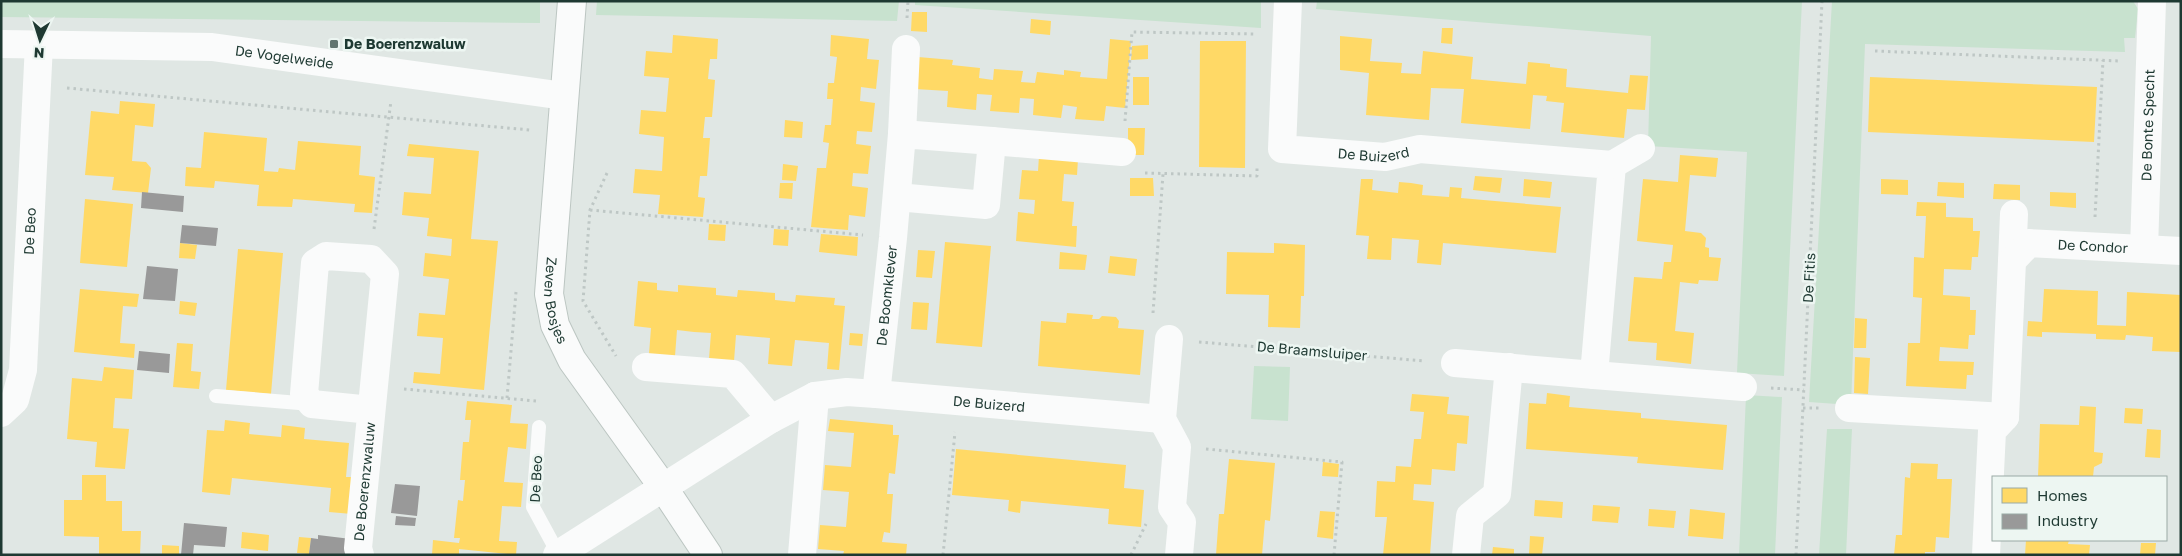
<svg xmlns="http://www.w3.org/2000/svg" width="2182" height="556" font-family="'Golos Text',sans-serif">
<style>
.green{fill:#c8e2cf}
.homes{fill:#ffd966}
.industry{fill:#999}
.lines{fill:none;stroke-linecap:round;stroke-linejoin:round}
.secondary-casing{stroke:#bcc6c2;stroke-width:30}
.path{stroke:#bec7c5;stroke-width:3;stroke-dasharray:2.5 4;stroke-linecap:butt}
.lane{stroke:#fafbfb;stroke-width:14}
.street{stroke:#fafbfb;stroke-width:28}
.secondary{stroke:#fafbfb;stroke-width:28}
.poi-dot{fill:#627670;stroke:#edf6f2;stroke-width:2}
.labels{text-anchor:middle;stroke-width:5;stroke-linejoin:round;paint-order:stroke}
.poi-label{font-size:14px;font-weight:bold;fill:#1e3932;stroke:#edf6f2;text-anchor:start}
.street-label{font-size:14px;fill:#1e3932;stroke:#edf6f2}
</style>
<rect width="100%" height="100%" fill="#e0e7e4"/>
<path class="green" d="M1,1H540V23L1,17Z
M597,1H899L897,21L596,15Z
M915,1H1261V28L915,5Z
M1317,1H1802L1784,376L1737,373L1747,152L1648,146L1651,36L1316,9Z
M1832,1H2133L2138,9L2135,38H2124L2125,52L1865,44L1851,405L1809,402Z
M1254,366L1290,367L1288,421L1251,419Z
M1746,395L1782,397L1775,555H1739Z
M1827,429H1852L1846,555H1819Z"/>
<path class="homes" d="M912,12H927V32L911,31Z
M1031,19L1051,21L1050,35L1030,33Z
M1442,28H1453L1452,44L1441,43Z
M673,35L718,39L717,59H710L708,79L715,80L712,117H705L704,127L703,138H710L707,176H700L698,197L705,198L703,217L658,214L660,195L633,193L635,169L662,171L663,153L664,137L639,134L641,110L666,112L669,78L644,76L646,51L672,53Z
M831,35L869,39L867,59L879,60L876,89L861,87L860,101L875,103L872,132L857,131L856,144L871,146L868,174L853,173L852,186L868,188L865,217L849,215L848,230L811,227L817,168H826L829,143L823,142L825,125H831L833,99H827L828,83H834L837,57L830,56Z
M1340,36L1372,39L1370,61L1402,63L1401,73L1421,74L1423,51L1473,57L1471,79L1526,84L1528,62L1550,64V67L1567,69L1566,87L1628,93L1630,75L1648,76L1645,110L1627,109L1624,138L1561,132L1564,103L1546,101L1547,96L1533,95L1530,129L1461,123L1464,89L1431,88L1429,120L1366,115L1369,73L1340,70Z
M1110,39L1131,41L1125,108L1106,106L1104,121L1075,119L1077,107L1063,105L1061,118L1033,115L1034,99L1020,98L1019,113L990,111L992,95L977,94L976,110L947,107L948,91L915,89L918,57L953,60L952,65L980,68L979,78L993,80L994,69L1023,71L1021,82L1035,83L1037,72L1064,75V70L1081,72L1080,77L1107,79Z
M1200,41H1246L1245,168L1199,167Z
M1148,45V59L1131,60L1132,46Z
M1133,77H1149V105H1133Z
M1870,77L2097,87L2094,142L1868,132Z
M120,101L155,104L153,127L135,125L132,161L146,162L151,168L148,193L112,190L114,177L85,175L91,111L119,114Z
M785,120L803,122L802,138L784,137Z
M1128,128H1145L1144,155H1128Z
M204,132L267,138L264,171L278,172L279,168L295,170L298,141L361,146L359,175L375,177L372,213L354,212L355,204L293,199L292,207L257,206L259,185L215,181L214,188L185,186L186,167L201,168Z
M409,144L479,151L471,239L498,241L484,390L413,383L414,372L440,374L443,338L417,336L419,313L445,315L449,279L423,276L425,253L451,256L452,239L427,236L429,218L402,215L404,192L431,194L434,158L407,156Z
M1680,155L1718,158L1716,177L1690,175L1685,231L1701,233L1706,238L1705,247L1709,248V257L1721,258L1718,281L1699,280L1698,284L1680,282L1675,331L1694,333L1691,364L1656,360L1657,343L1628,341L1634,277L1662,279L1664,262H1671L1673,245L1637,241L1643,179L1678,182Z
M1039,156L1078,159L1077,175L1064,174L1062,201L1074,202L1072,226H1077L1076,247L1016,241L1018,212L1034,214L1035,200L1019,199L1022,170L1038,171Z
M783,164L798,166L796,181L782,180Z
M1475,176L1502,178L1500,193L1473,190Z
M1130,178H1153L1154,196H1130Z
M1361,179H1373L1372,190L1398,193L1399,182L1411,183L1423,185L1422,195L1449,197L1450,187L1462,188L1461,198L1561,207L1556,253L1443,243L1441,265L1417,263L1419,240L1392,238L1391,260L1367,259L1369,236L1356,235Z
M1524,179L1552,182L1550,198L1523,196Z
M1881,179L1908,180V195L1881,194Z
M1938,182L1964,183V198L1937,196Z
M780,183H793L792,199L779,198Z
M1994,184L2020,185V200L1993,199Z
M2050,192L2076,193V208L2050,206Z
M85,199L133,204L127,267L80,263Z
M1917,202L1946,203V217L1973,218V231H1980L1978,257H1972L1971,270L1944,269L1943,295L1970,297V310H1976L1975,335H1969L1968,349L1940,347L1939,361L1974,362L1973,375H1967L1966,389L1906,386L1908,343H1920L1922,298L1913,297L1914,257L1924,258L1926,216H1916Z
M709,224L726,225L725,241L708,240Z
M774,229L789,230L788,246L773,245Z
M821,234L858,237L857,256L819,252Z
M945,242L991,246L982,347L936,343Z
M180,243L197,245L195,259L179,258Z
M1274,243L1305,245L1304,296H1301L1300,328L1268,327L1269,295L1226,294L1227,252L1274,253Z
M238,249L283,253L271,394L226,390Z
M918,250L935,251L932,278L916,277Z
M1060,252L1087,255L1085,270L1059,269Z
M1110,256L1137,259L1135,276L1108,273Z
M638,281L657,283V290L678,292V285L716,288V295L737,297L738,290L775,293V300L795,302L796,295L835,298L834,305L845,306L839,370L827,369L829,343L795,340L792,366L779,365L768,364L770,338L736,335L734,361L709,359L711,333L694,332L677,330L675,356L649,354L651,328L634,326Z
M80,289L139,294L137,307L123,306L120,343L135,344L134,358L74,352Z
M2044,289L2098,291L2097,325L2126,326L2127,292L2181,295V352L2152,351L2153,337L2126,335L2125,340L2096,339V334L2042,332V337L2027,336L2028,321L2042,322Z
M180,301L197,303L195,316L179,314Z
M913,302L929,303L927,330L911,329Z
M1067,313L1093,315L1092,319H1099L1102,316L1116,317L1119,321L1118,328L1144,330L1140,375L1038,366L1041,321L1066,323Z
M1855,318L1867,319L1866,348H1854Z
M850,333L863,334L862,346L849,345Z
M177,343L193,344L191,371L201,372L199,389L173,387Z
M1855,357L1870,358L1868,394L1854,393Z
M104,367L134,370L132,399L115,398L113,428L129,429L125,469L95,467L97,442L67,439L72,378L102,381Z
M1547,393L1570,396L1569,407L1641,413V418L1727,425L1723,470L1637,463L1638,457L1526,449L1529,403L1546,404Z
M1412,394L1449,397L1447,414L1469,416L1467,444L1457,443L1455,471L1432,469L1431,485L1414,484L1413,500L1434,502L1430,555H1383L1387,517H1375L1377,481L1395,482L1396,466L1411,467L1414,439H1421L1424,412L1410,411Z
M467,401L512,405L510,423L528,424L526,449L508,447L506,464L504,482L523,483L521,507L502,506L499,541L517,542L516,555L459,549V555H432L433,540L459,543L460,538H454L458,500L463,501L464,490L465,480H460L463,442H469L471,420H465Z
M2080,406L2096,407L2094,452L2103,453L2102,463L2094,467L2093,477H2038L2040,424L2079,425Z
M2125,408L2143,409L2142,424L2124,423Z
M830,419L893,425V435H899L895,474L889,473L887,494H893L890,533L884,532L882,542L907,544L906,555H843L844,551L818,549L820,525L846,527L849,492L823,490L825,465L851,467L854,433L828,431Z
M225,420L250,423L249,434L281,437L282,425L305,428L304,439L349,443L346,477H356L352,514L329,512L331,488L232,478L230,495L202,492L207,430L224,431Z
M2147,429L2161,430L2160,458L2145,457Z
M956,449L1126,465L1124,488L1144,490L1141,527L1108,524L1109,509L1021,501L1020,513L1008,511L1009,500L952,495Z
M1229,459L1275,463L1270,521L1265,520L1262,555H1216L1219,514H1224Z
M1323,462L1339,464L1338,477L1322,476Z
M1911,463L1938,464L1937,479H1952L1949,538L1936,537L1935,552H1925V555H1894L1896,535H1902L1905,477L1910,478Z
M82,475H106V501H122V531H141L140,555H99V537L64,536V500H82Z
M1535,500L1563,502L1562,518L1534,516Z
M1593,505L1620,507L1618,523L1592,521Z
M1649,509L1676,511L1674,528L1648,526Z
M1690,509L1725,513L1723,539L1688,536Z
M1320,511L1335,512L1333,539L1317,537Z
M242,532L269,535L268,551L241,548Z
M1530,536L1544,537L1542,555H1529Z
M299,537L311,538L309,554L297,553Z
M2026,540H2069L2068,544L2090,545L2089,555H2025Z
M2141,543H2156L2155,555H2140Z
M162,545L179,546V555H162Z
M1493,547L1514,549V555H1492Z"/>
<path class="industry" d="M142,192L184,196L183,212L141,208Z
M182,225L218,228L216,246L180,243Z
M147,266L178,269L175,301L143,299Z
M139,351L170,354L169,373L137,370Z
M395,484L420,486L417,516L391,513Z
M396,516L416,518L415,526L395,525Z
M184,523L227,527L225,547L194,545L193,555H181Z
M318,535L351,539L349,555L309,554L311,538L318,539Z"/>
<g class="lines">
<g class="secondary-casing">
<g id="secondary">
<path id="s9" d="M572,1L549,294L555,325L572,360L663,487L708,555"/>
</g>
</g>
<path class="path" d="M907,18L908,1
M1875,51L2120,61
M67,88L530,130
M1125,121L1132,32L1256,34
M607,173L590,210L583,301L616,356
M1145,173L1257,176V166
M590,210L863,235
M2095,217L2103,60
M374,229L391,101
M1153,313L1163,174
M1199,342L1425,361
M1771,388L1804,390
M404,389L536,401V405
M507,398L516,292
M1803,408H1820
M1206,449L1342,462L1334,555
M943,555L955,432
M1131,555L1146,524
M1796,555L1822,1"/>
<path class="lane" d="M216,396L311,404
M539,427L533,507L559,555"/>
<g class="street">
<path id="s1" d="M1288,1L1282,149L1385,157L1420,149L1612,165L1594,375L1455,363"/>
<path id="s2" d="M1,44L212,47L564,96"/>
<path d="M902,134L906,49"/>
<path d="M992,141L1122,152"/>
<path d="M1612,165L1641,148"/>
<path id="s3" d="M2144,249L2152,1"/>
<path d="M2012,261L2014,214"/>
<path d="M1169,339L1162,419L1177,447L1172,507L1182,522L1179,555"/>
<path d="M646,367L733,374L771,419"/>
<path d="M1594,375L1743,387"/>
<path id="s4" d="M876,394L893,238L902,134L992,141L986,205L897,197"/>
<path d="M1849,408L2005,417"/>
<path id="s5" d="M1,413L15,400L23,370L39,44"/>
<path id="s6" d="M360,555L358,548L385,274L371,259L326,256L315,263L304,394L312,404L371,410"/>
<path id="s7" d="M557,555L771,419L815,396L847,392L876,394L1162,419"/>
<path d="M802,555L815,396"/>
<path d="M1466,555L1470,516L1497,494L1509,367"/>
<path id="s8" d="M1986,555L1992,431L2005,417L2012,261L2029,243L2181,251"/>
</g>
<use href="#secondary" class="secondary"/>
</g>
<rect class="poi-dot" x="329" y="39" width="10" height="10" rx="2.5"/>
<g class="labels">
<g class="poi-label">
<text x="344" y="49">De Boerenzwaluw</text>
</g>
<g class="street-label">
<text dy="5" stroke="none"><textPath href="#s2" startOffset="284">De Vogelweide</textPath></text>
<text dy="5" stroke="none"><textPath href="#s3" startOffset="124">De Bonte Specht</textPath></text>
<text dy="5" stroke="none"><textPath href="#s1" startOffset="240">De Buizerd</textPath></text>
<text dy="5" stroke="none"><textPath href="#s5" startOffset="189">De Beo</textPath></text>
<text dy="5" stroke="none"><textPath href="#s8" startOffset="388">De Condor</textPath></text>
<text transform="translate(1809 278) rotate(-87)" y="5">De Fitis</text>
<text dy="5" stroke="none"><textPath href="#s4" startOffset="99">De Boomklever</textPath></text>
<text dy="5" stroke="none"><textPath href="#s9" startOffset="301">Zeven Bosjes</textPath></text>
<text transform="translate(1312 351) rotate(5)" y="5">De Braamsluiper</text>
<text dy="5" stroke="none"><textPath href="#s7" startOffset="478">De Buizerd</textPath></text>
<text transform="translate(536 479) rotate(-87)" y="5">De Beo</text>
<text dy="5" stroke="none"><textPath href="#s6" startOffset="74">De Boerenzwaluw</textPath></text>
</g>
</g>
<rect width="2182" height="556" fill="none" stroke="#1e3932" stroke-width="5"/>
<rect x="1992" y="476" width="175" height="65" fill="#edf6f2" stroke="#9aaaa5"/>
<rect x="2002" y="488" width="25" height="15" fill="#ffd966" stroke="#9aaaa5"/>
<text x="2037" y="501" font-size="15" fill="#1e3932">Homes</text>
<rect x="2002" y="514" width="25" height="15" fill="#999999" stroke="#9aaaa5"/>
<text x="2037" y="526" font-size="15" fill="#1e3932">Industry</text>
<g transform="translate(40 40) rotate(184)" stroke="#edf6f2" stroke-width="4" paint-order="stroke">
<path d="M0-4L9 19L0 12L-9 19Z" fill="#1e3932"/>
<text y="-8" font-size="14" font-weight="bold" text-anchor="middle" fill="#1e3932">N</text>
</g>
</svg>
